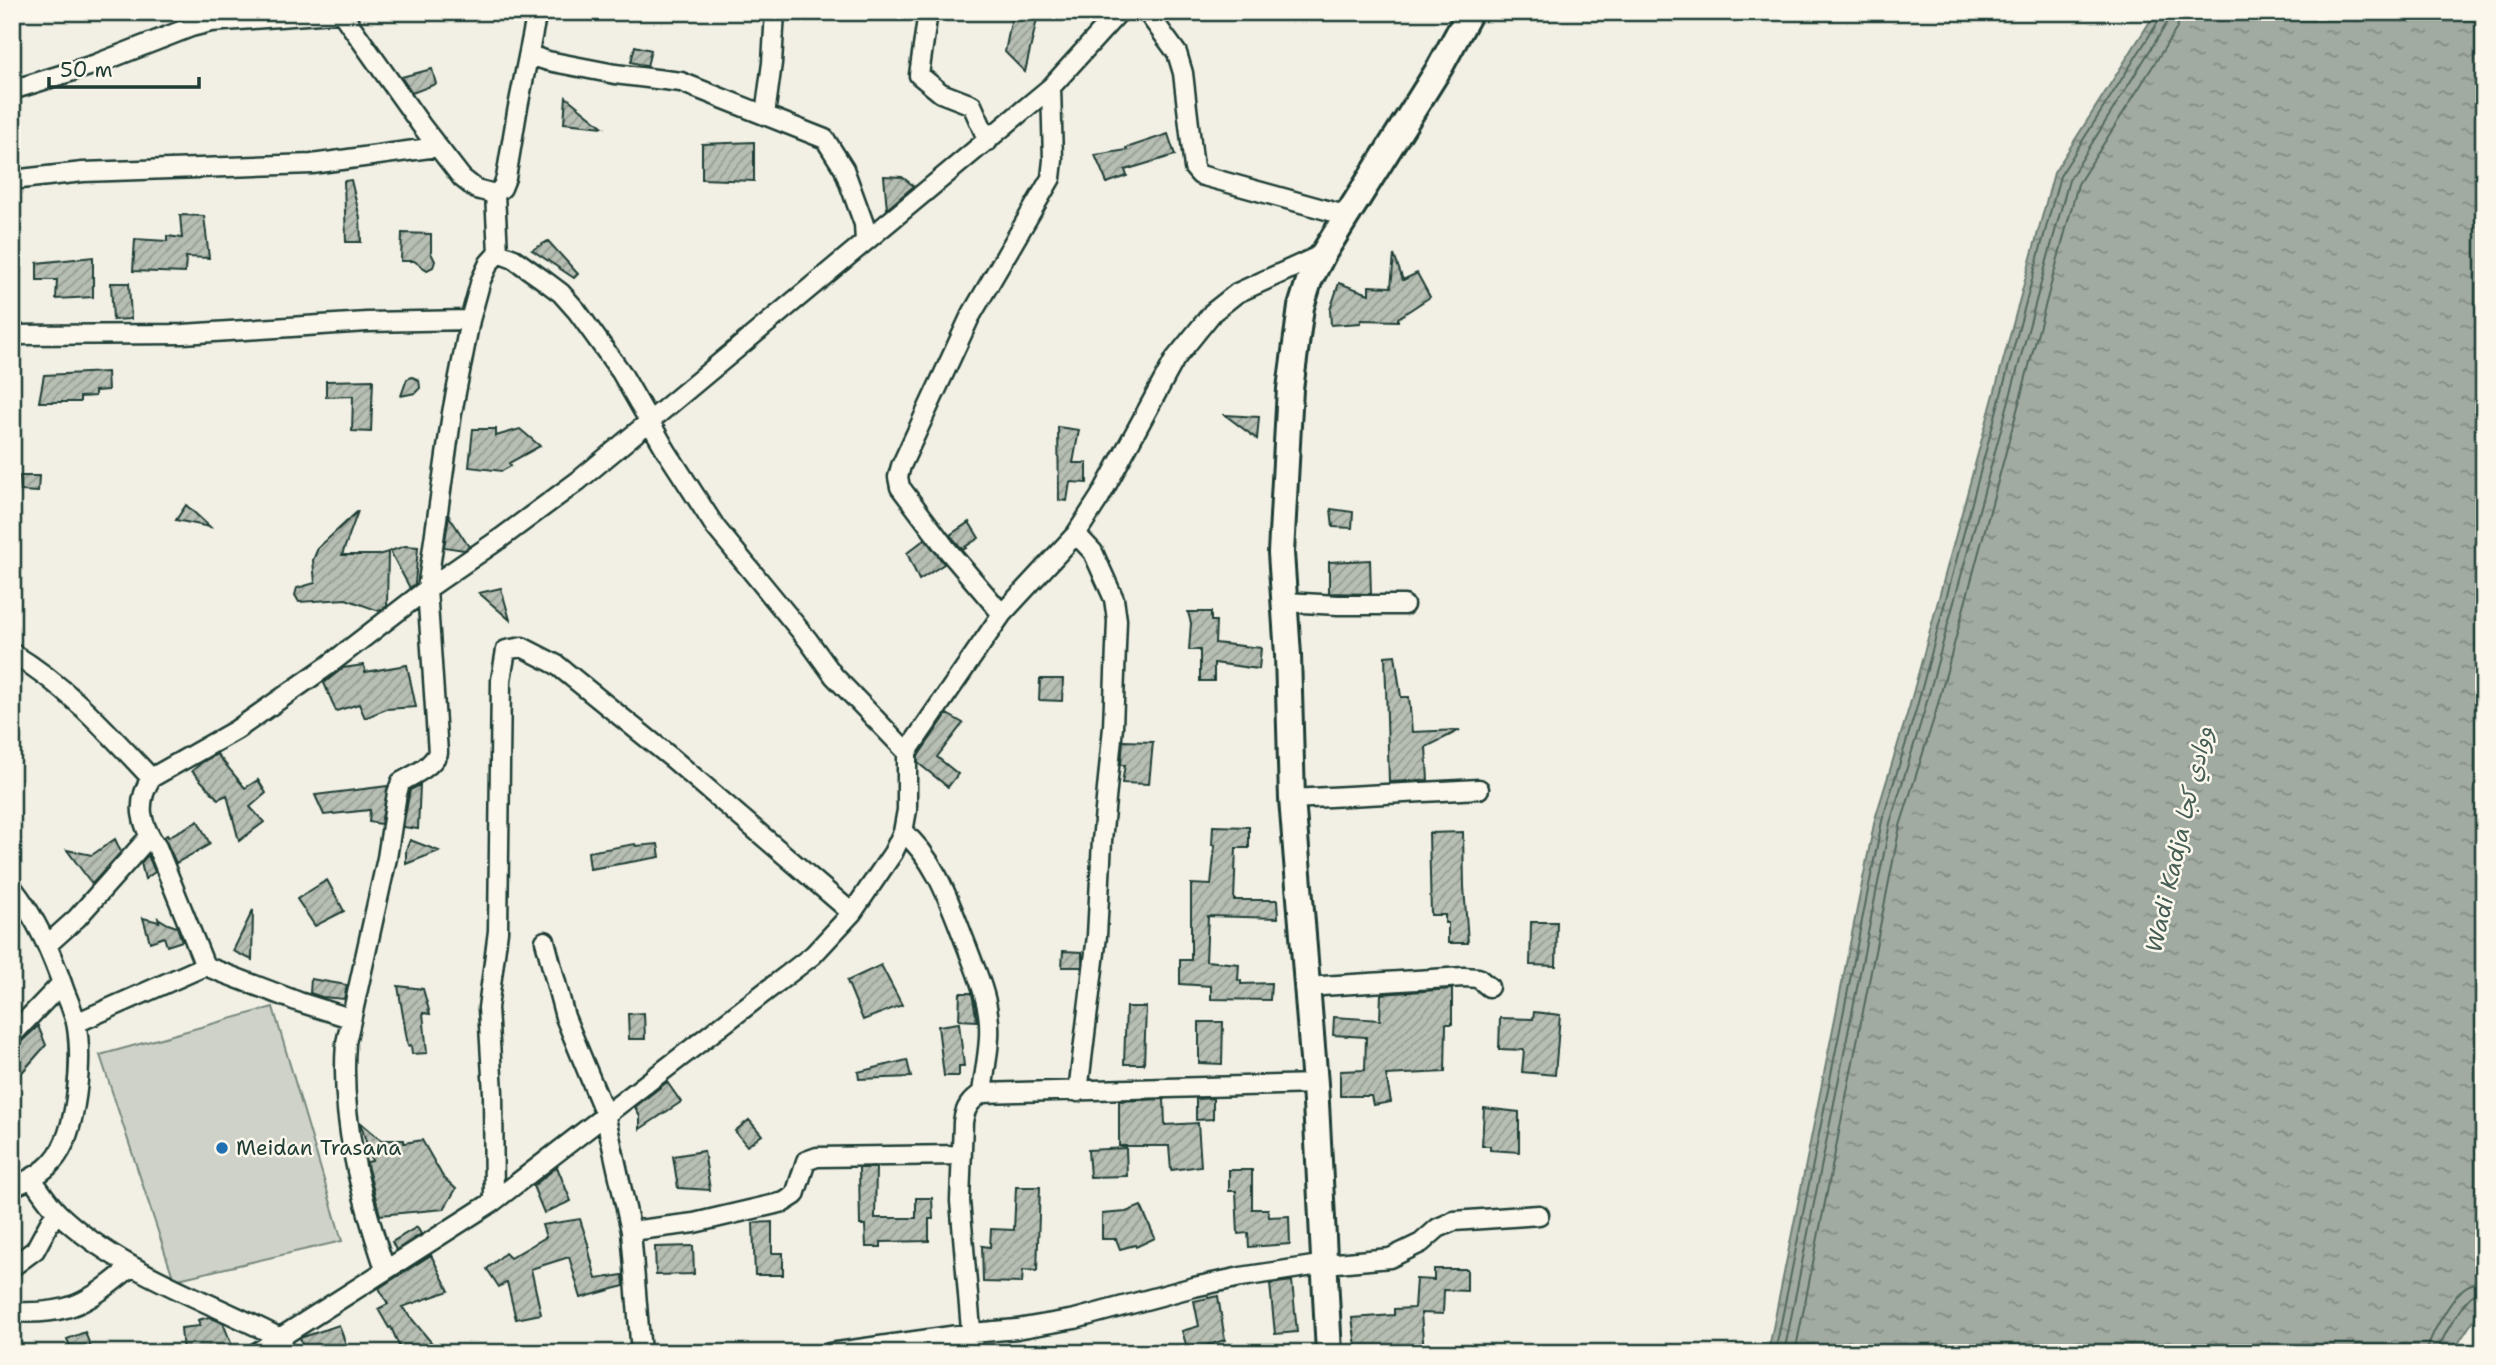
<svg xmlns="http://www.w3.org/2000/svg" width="2496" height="1365" font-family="'Shantell Sans','Playpen Sans Arabic',sans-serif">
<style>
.park{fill:#cfd2c8;stroke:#77887e;stroke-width:2}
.water{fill:url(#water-ripples);stroke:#6e7f75;stroke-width:2}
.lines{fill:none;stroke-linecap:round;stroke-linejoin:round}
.shore{stroke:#536960;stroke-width:2}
.building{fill:url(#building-hatch);stroke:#1f3d34;stroke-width:2}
.street-casing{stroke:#1f3d34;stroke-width:23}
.secondary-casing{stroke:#1f3d34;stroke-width:30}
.street{stroke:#fbf7ec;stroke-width:18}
.secondary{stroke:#fbf7ec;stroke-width:24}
.poi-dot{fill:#1f6fb2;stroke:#fbf7ec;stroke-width:2.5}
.labels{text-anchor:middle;stroke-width:5;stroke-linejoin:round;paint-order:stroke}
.poi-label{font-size:21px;fill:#1f3d34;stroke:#fbf7ec;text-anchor:start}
.water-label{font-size:23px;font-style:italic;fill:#465e55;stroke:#fbf7ec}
</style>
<defs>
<pattern id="water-ripples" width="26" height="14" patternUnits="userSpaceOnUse" patternTransform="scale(1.75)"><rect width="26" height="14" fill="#a2aba1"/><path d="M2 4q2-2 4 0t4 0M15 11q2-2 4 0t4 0" fill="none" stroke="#838c84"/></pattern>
<pattern id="building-hatch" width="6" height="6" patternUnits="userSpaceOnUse" patternTransform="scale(1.75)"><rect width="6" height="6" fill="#b7beb3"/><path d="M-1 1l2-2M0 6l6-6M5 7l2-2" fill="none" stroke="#949c92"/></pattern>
</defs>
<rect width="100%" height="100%" fill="#f2f0e5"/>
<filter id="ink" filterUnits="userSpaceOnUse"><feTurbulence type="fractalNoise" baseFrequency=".0143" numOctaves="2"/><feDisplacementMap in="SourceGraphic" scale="14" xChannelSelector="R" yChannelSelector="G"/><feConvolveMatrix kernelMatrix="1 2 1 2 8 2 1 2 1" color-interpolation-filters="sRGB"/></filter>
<g filter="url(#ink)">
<path class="park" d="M273,1007L342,1241L174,1280L100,1055Z"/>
<path class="water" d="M2156,12H2484V1304L2452,1353H1768L1875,819L1909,708L2054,173Z"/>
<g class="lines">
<path class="shore" d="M1775,1353L1882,821L1916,710L2060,176L2160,19L2161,12
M1784,1353L1890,823L1924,712L2069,180L2167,23L2170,12
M1795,1353L1900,826L1935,715L2078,184L2177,28L2181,12
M2427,1353C2428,1337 2451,1300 2463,1289C2469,1284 2476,1282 2484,1282
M2438,1353C2439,1342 2463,1301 2473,1295C2477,1292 2479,1293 2484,1293"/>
</g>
<path class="building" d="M1013,12H1036L1035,18L1037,19L1025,72L1005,52Z
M635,46L651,50L647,66L631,62Z
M432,69L436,84L412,93L401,77Z
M566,97L582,110L603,127L564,123Z
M1168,134L1175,155L1125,170L1127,176L1107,183L1095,155L1127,150L1126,148Z
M754,142V181L702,179V144Z
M884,176L902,177L914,186L887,209Z
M351,180L360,218L361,242H346L344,181Z
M180,215L204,216L209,258L186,257L185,273L133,271L135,239L167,241V236L182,238Z
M402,233L431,234V253L435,261L433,267L427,270L414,261H401Z
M548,241L578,274L574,278L532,250Z
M1394,255L1403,280L1417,273L1430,297L1398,318V321L1361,320V323L1331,325L1330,310L1339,283L1369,294V286L1391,287Z
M93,257V297L56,299L57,280H37V263Z
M111,283H129L131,319L113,320Z
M107,372L108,390L95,391V396L80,397V402H39L44,375Z
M412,377L419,380L420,388L415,393L401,396L407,379Z
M373,380L371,432L352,431L353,396L326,397V381Z
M1225,415L1259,417L1257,439Z
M1058,427L1079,430L1073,463H1087V483L1070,482L1067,501L1059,500Z
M473,429H496V436L520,429L540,446L509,463L511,466L502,471L469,467Z
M20,476H39L38,492L21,491Z
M186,505L210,527L176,520Z
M1331,509L1353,512L1352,528L1333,527Z
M358,511L342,555H378L388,552L387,606L379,611L346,599L299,602L295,595L297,588L315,583L313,560L318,548Z
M449,516L469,547L464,550L444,547Z
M969,522L979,538L965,547L966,548L963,550L950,535Z
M925,539L944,564L919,580L907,553Z
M405,546L418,547L415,584L410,588L390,551Z
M1370,560L1371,594L1329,593V562Z
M501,588L510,620L479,593Z
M1188,612H1211V621H1216L1215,643L1261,648L1259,669L1214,663V681H1200V650H1189L1191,623Z
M1395,655L1401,697H1409L1412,732L1460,730L1426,747L1428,780L1389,782L1385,656Z
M364,665L365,672L407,665L416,707L386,709L365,718L359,704L336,711L324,683L343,668Z
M1040,679H1063L1062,701L1039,700Z
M947,714L963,723L937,757L958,774L948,787L918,763V756Z
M1123,741L1153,742L1149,784L1122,783L1125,765H1121Z
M217,754L245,788L258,780L266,793L250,807L264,822L239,841L227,795L218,799L192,771L202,762Z
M420,785L418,829L403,827L410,790Z
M388,786L381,824L369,822L370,810L324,815L315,795Z
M198,821L210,844L176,863L164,837L167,835L168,837Z
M1213,826L1249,827V848H1236L1234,900H1277L1278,918L1208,916L1206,961L1239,964L1238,980L1241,981V984L1271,983L1270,1000L1211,999V986L1180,984V960H1191V884L1211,885L1215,845H1212Z
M1463,832L1464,886L1468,943H1448V923H1445V915H1431L1429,833Z
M115,839L121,852L92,884L67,850L92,855Z
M410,840L439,851L406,864V850Z
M635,844L636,846L658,844L660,857L590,869L588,852Z
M148,855L155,872L145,879L141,863Z
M327,880L344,911L315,926L297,899Z
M253,910L252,960L233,951Z
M143,918L159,922L158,918L168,924L177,927L182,941L167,946L164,937L150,942Z
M1531,922H1557L1556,966L1530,965Z
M1063,951L1082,952V967H1062Z
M881,965L902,1005L863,1020L847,981Z
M311,979L347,985L344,999L322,997L310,993Z
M398,986L423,989L430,1014L423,1013L427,1053L412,1054L411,1045L408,1046Z
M1452,989V1024H1446L1445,1072L1386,1075L1391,1102L1373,1105L1371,1096H1340V1071L1365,1070L1366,1037L1333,1035L1334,1017L1380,1020L1381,994Z
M960,993H972L977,1021L959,1020Z
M1126,1007H1146L1144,1064H1124Z
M1534,1012L1560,1015L1555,1075L1522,1072L1524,1050L1499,1049L1500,1018L1533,1019Z
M644,1013L645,1039H629L628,1014Z
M1199,1022H1223L1222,1064L1199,1063Z
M959,1023L964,1066H959V1076H944L938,1026Z
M38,1026L46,1045L12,1084V1046L20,1043Z
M907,1060L911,1077L859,1079L858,1072Z
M667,1082L681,1102L640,1129V1117L635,1107Z
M1213,1098V1119L1196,1120V1099Z
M1164,1099L1165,1125L1198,1123L1201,1166L1171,1170L1169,1146H1119V1101Z
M1484,1108L1519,1112V1152L1490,1150V1146H1482Z
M749,1120L762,1135L747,1146L735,1131Z
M360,1122L381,1140H404V1143L422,1140L443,1177L456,1189L444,1209L380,1215L367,1165V1162L372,1161Z
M1126,1148L1127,1176L1090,1177L1088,1150Z
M704,1151L710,1190L678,1188L673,1156Z
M557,1167L571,1201L544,1213L533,1186Z
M859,1168H876L875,1218H916V1198H932L933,1219H929V1241L881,1242V1247H866L865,1225H860Z
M1229,1170H1252V1209H1268L1269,1217L1289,1216L1290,1244L1249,1247L1248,1233L1238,1234L1236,1191H1229Z
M1016,1187H1040L1037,1271L1023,1270L1022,1283L983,1282L982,1246L990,1247L991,1229L1014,1230Z
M1141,1206L1155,1238L1136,1247L1135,1245L1120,1249L1116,1239H1102V1214L1126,1212Z
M580,1219L589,1247H588L596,1279L623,1275L624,1286L581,1298L569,1257L531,1269L541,1314L516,1319L507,1282L499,1287L487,1269L505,1253L510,1258L546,1237L542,1225Z
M772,1222V1253H783V1275H755L753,1223Z
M417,1227L421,1234L396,1250L392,1242Z
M693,1246L694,1274L656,1275L655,1247Z
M431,1255L449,1291L402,1307L440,1353H402L391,1327L389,1328L378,1309L388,1304L379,1288Z
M1434,1269H1467V1291L1444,1290L1443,1314L1421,1313L1424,1353H1357L1352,1318L1394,1315V1309L1414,1308L1416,1279L1434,1280Z
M1292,1281L1297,1332L1275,1334L1270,1284Z
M1218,1296L1225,1340L1188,1351L1182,1331L1199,1326L1194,1301Z
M209,1317L223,1323L235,1353H183L181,1328L200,1326L198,1320Z
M339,1325L349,1353H305L300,1338Z
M85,1332L93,1353H73L67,1339Z"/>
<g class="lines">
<g class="street-casing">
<path id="street" d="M341,12L421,125L462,178L476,189L495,194
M928,12L919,75L941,93L972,105L988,141
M1147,12L1177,53L1183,73L1194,168L1200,175L1348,216
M529,55L548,61L615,74L681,82L825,139L844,169L864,224L865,242
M12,90L96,64L191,27L211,22L347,12
M765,115L772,63L775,12
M12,180L83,172L312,164L437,147
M498,253L514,259L545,281L561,293L577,311L621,372L667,452L716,528L808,640L834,676L907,752
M12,335L183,334L367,322L470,320
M1076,534L1093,552L1114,599L1117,620L1113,727L1102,841L1097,936L1078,1092
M1285,602L1338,605H1404
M1002,614L945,547L900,487L898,477L901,466L970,317L1051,178L1053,160L1051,87
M12,653C67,686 108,732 151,778
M1292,799L1479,789
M903,832C937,860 951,907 967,947C975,969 985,990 988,1013C992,1039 985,1067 982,1093
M12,887C37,919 52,954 65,992C69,1001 73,1012 76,1022C83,1057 78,1133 53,1161C42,1174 27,1181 12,1187
M545,941L565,1017L605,1114L631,1231L641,1353
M47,945L77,918L149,837
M205,966L157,847C140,824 136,803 151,778L236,730L326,667L427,589L501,538L578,481L1051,87L1119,12
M1306,987L1464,977L1478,978L1489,987
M76,1023L205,966L299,1002L350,1018
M12,1035L62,983
M32,1179C40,1190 48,1203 58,1213C120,1272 205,1299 280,1338L286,1353
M494,1201L493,1093L488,1008L498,931L501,680L506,650L522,647L557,665L673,759L852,913
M631,1231L694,1223L784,1202L795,1195L806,1161L817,1157L960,1155
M12,1267L35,1250L56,1211
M385,1269C361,1197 340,1120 346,1043L387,858L397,793L401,782C415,774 430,768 438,753L427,589L452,413L470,320L481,280L489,263L498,253L495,194L502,188L506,178L517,112L537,12
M12,1312C71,1315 87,1303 131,1267
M256,1353L494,1201L813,955L852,913L893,853L903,832L907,810V752L1002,614L1076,534L1100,497L1175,359L1213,312L1237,293L1323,254
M830,1353L972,1333L1017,1329L1075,1319L1194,1287L1241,1277L1326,1264L1390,1258L1421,1243L1438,1228L1454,1221L1539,1215
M973,1353L960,1201L963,1122C965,1108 970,1101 982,1093L1315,1084"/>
</g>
<g class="secondary-casing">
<path id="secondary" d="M1329,1353L1315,1084L1292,799L1288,655L1281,553L1290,389L1301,307L1309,281L1323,254L1440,67L1470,12"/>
</g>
<use href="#street" class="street"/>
<use href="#secondary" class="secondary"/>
</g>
</g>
<circle class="poi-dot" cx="222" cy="1148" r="7"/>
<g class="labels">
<g class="poi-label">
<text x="236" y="1155">Meidan Trasana</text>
</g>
<g class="water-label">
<text transform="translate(2179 839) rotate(-77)" y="8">Wadi Kadja ووادي كجا</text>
</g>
</g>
<rect width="2496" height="1365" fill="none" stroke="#fbf7ec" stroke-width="42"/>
<rect x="21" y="21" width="2454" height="1323" fill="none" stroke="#1f3d34" stroke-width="2.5" filter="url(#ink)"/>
<path d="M49 77v10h150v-10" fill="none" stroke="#1f3d34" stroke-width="3.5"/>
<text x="60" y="77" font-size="21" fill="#1f3d34" stroke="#fbf7ec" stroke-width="5" paint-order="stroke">50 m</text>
</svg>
